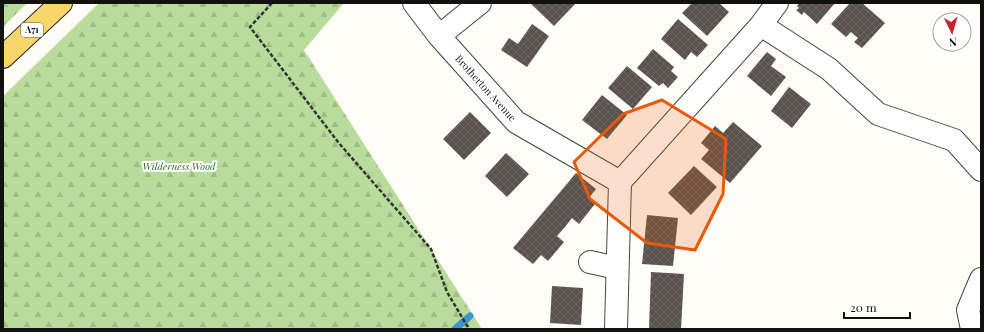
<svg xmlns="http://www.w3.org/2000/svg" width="984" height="332" font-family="'Playfair Display',serif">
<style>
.forest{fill:url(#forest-firs)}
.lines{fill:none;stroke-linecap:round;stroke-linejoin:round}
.stream{stroke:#3f96cf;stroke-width:7}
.building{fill:url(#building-cross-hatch)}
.minor-casing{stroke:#444;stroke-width:24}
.primary-casing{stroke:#222;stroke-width:24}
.path{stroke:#333;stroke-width:2.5;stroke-dasharray:4 2;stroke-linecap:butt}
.minor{stroke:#fff;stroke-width:22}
.primary{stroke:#f9d66b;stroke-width:22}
.marked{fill:#e8590c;fill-opacity:0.2;stroke:#e8590c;stroke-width:3;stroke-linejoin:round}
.labels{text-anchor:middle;stroke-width:4;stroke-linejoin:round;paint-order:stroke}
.shield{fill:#fff;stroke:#585858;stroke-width:1}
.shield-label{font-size:9px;font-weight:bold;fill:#111}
.street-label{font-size:10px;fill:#111;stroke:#fff}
.park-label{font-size:10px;font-style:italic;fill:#2f6b1f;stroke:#fff}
</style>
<defs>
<pattern id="forest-firs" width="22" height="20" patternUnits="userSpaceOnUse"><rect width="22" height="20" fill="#b9dc9c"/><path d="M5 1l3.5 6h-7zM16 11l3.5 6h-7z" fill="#9ebc85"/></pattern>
<pattern id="building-cross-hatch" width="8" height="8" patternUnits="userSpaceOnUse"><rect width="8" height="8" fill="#5a524d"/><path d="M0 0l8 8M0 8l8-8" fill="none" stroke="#6d6662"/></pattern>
</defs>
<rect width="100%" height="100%" fill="#fffdf5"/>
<path class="forest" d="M3,3H27L3,27Z
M99,3H344L304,50L482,329H3V96Z"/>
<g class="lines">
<path class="stream" d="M455,329L470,316"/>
</g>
<path class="building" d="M530,3H576L554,26Z
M692,3H719L729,12L707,36L682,13Z
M799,3H835L817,24L804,12L802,15L796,10L799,8L797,6Z
M850,3H862L885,23L862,48L854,42L858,38L851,32L846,37L831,24Z
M678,19L708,45L697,57L691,52L685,60L661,39Z
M532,24L549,36L527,67L501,50L509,38L518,44Z
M653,49L674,67L671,71L678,77L668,88L663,83L659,86L637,68Z
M767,52L776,59L771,66L786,77L771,96L747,76Z
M627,66L652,87L633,109L608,88Z
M789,87L811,104L792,128L771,111Z
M602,95L627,115L607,139L582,120Z
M470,112L491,133L464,160L443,139Z
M733,122L762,146L730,183L701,159L709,150L701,143L715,126L723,133Z
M506,153L529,174L507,197L485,176Z
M694,166L717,187L691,215L668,193Z
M576,173L596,189L589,198L595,204L579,224L572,218L565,227L557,236L564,242L548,261L541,255L533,264L513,248Z
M647,215L678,218L673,266L642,264Z
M651,272L684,274L681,329H649Z
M552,286L583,288L581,325L550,323Z"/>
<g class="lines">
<g class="minor-casing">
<path id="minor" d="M414,3L439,36L516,122L620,182L761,25L777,3
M761,25L829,69L878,114L954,140L981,170
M439,36L480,3
M590,262L617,268
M616,329L620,182
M972,329L968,310L981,279"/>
</g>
<g class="primary-casing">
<path id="primary" d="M3,57L61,3"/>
</g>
<path class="path" d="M272,3L250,27L338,142L431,249L447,292L469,329"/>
<use href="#minor" class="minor"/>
<use href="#primary" class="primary"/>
</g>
<path class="marked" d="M662,100L726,139L723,194L695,250L647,243L590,199L574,162L623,114Z"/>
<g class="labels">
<rect class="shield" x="21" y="23" width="22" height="14" rx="3"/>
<g class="shield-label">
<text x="32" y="33">A71</text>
</g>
<g class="street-label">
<text transform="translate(486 88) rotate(48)" y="4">Brotherton Avenue</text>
</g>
<g class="park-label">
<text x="179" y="170">Wilderness Wood</text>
</g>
</g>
<rect width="984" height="332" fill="none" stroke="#111111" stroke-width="8"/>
<g transform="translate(952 32) rotate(175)"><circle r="19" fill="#ffffff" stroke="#a0a0a0"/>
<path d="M0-3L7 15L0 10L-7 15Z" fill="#c4262e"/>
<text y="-6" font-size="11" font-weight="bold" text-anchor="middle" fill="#111111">N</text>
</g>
<path d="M844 312v6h66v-6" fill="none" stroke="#111111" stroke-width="2"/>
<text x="850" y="312" font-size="12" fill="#111111" stroke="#ffffff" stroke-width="3" paint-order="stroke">20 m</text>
</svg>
